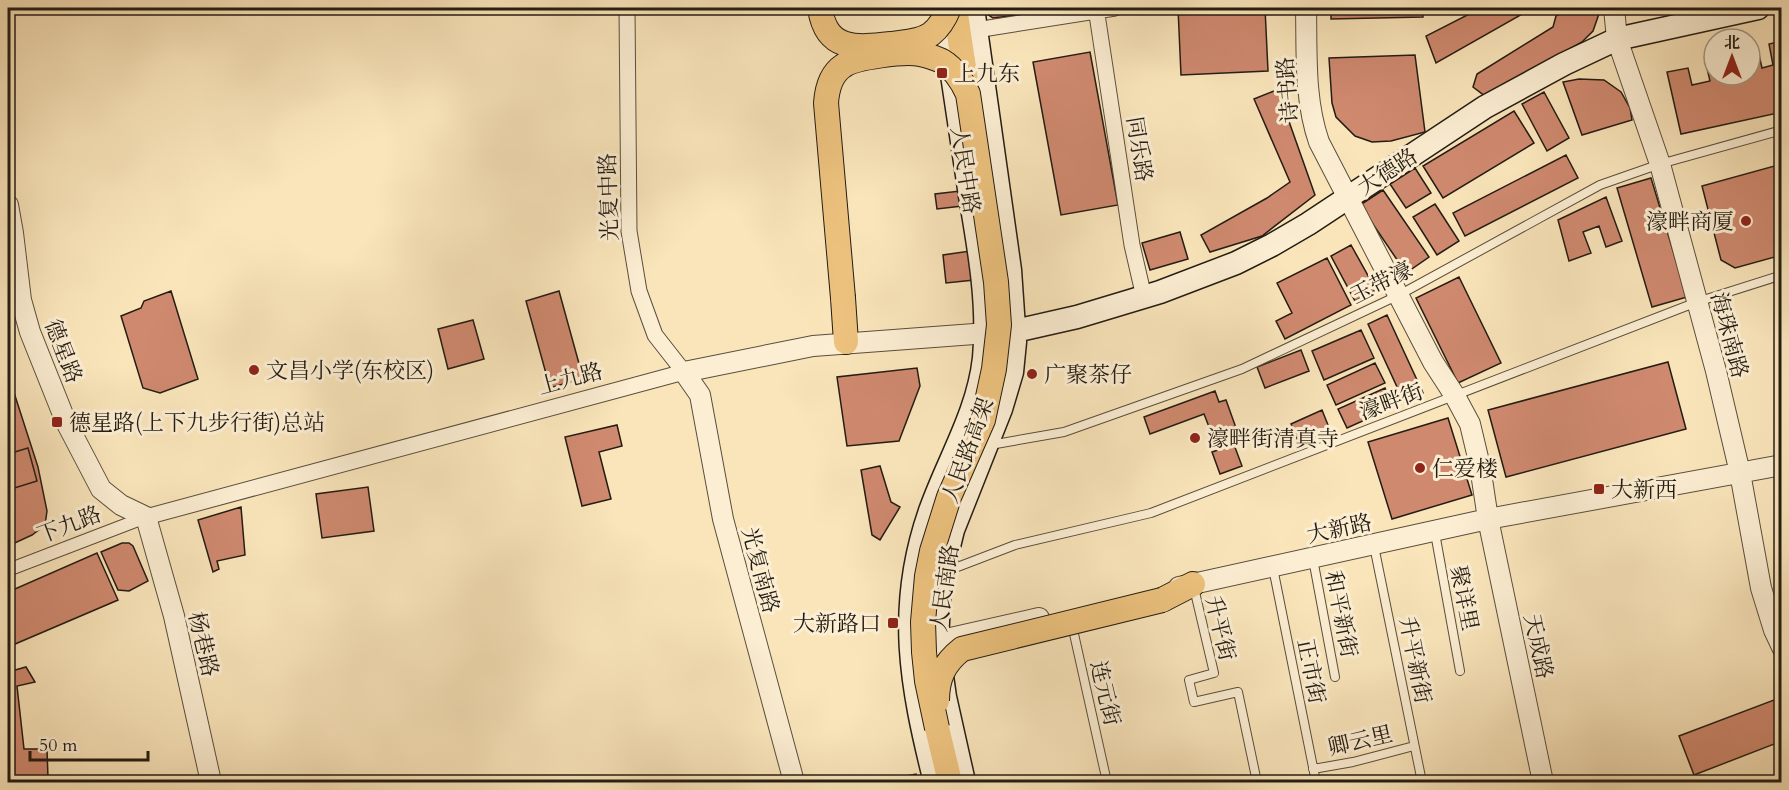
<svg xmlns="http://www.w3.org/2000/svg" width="1789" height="790" font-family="Cardo,'Noto Serif SC',serif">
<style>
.building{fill:#cf896f;stroke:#231c13;stroke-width:1.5}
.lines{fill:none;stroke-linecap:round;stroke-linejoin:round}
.service-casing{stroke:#594e3d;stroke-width:10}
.pedestrian-casing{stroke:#594e3d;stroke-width:14}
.minor-casing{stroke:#594e3d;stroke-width:17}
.tertiary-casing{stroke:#594e3d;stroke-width:22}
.secondary-casing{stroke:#231c13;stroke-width:25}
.primary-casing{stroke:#231c13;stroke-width:26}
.service{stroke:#fceed3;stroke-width:8}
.pedestrian{stroke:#fceed3;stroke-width:12}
.minor{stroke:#fceed3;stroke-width:15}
.tertiary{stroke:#fceed3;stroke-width:20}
.secondary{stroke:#fceed3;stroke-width:22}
.primary{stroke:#edc27e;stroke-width:24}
.primary-bridge-casing{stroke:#231c13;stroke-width:26;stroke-linecap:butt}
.primary-bridge{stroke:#edc27e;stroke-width:24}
.poi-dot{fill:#8f2418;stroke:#fceed3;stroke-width:2}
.labels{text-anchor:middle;stroke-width:6;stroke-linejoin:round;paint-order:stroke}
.poi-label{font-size:22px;fill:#231c13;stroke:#fceed3;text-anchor:start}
.street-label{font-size:22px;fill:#231c13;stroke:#fceed3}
</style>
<rect width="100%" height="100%" fill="#fae5bb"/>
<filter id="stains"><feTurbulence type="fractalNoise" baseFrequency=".00333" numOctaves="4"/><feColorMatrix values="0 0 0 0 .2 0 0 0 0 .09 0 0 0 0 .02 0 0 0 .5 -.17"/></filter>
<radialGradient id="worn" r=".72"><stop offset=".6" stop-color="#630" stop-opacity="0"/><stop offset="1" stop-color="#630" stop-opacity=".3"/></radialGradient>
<path class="building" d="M978,8H1078L993,18Z
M1178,8H1265L1268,71L1181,75Z
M1331,8H1422L1423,17L1331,19Z
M1481,8H1533L1436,63L1426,36Z
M1568,8H1601L1593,31L1582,42L1485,96L1473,87L1477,74L1553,27L1556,16Z
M1782,41V112L1681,134L1667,72L1688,68L1692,85L1710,81L1706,64L1714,62V75H1726V78L1750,75V52L1758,50L1762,68L1773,65L1769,44Z
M1090,52L1118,205L1061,215L1033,62Z
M1415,55L1425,132L1391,141L1372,142L1355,136L1336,117L1332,103L1329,58Z
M1579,79L1604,80L1621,92L1630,108L1632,120L1582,135L1563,82Z
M1284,87L1291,112L1286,113L1315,195L1262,236L1210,252L1201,235L1267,198L1290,182L1254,99Z
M1544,92L1569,138L1547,151L1522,104Z
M1514,111L1534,143L1443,198L1423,166Z
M1566,155L1578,178L1465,236L1453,213Z
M1782,164V255L1735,268L1721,260L1702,186Z
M1415,168L1431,193L1406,208L1390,184Z
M1651,178L1687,297L1652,307L1617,188Z
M1383,190L1429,257L1406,273L1360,205Z
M960,191L962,206L937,209L935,194Z
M1606,197L1622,241L1606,247L1599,226L1583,232L1591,253L1569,261L1558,220Z
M1435,204L1459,241L1437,255L1413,217Z
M1180,232L1188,259L1150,270L1142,243Z
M1351,245L1376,290L1355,301L1331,256Z
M970,251L974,280L946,283L943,255Z
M1327,258L1351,305L1285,339L1276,321L1292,313L1277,283Z
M1459,277L1501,363L1458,383L1416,298Z
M171,291L198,379L160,393L143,388L121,316L141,308L144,301Z
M559,291L583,378L550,388L526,301Z
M1387,315L1423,393L1404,402L1368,324Z
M473,320L484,359L448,369L438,329Z
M1361,330L1374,358L1324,380L1312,351Z
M1301,350L1309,371L1265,388L1257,367Z
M1668,362L1686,429L1506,477L1488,410Z
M1375,363L1385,383L1336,405L1327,385Z
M917,368L920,386L899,441L847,446L837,377Z
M8,374L38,467L47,511L45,525L32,535L8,546Z
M1385,388L1394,407L1347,428L1338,409Z
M1215,391L1219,402L1226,400L1240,439L1233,442L1242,466L1220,474L1212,452L1218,450L1204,414L1150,434L1144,417Z
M1322,410L1330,430L1299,443L1291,424Z
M1448,418L1472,495L1392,519L1368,442Z
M617,425L622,446L599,452L611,499L582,506L565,437Z
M28,448L37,481L11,489L14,501L8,503V454Z
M880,466L891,502L900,507L880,540L872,535L861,470Z
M368,487L374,531L322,538L316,494Z
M241,507L245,555L217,561L219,569L213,572L198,520Z
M122,543H129L133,546L148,581L129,591L118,590L101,552Z
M97,553L118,600L8,647V592Z
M26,667L35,682L17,686L24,749H47L48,778L8,781V672Z
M1782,697V741L1694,775L1679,736Z
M916,774L918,782H880V781Z"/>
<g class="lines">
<g class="service-casing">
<path id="service" d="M990,445L1064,432L1242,369L1399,295L1600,185L1660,164L1782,130
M1435,533L1460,671
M1374,546L1422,782
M1313,559L1335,677
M1273,568L1316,782
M947,571L1015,545L1151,513L1697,302L1782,275
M1194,588L1214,673L1189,680L1194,702L1238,692L1257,782
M1072,625L1107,782
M1313,769L1353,762L1414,746"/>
</g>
<g class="pedestrian-casing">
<path id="pedestrian" d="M8,570L146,517"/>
</g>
<g class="minor-casing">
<path id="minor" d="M1096,8L1132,245L1144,297
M976,30L1115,8
M146,517L684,372L655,335L639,291L629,231L627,8"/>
</g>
<g class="tertiary-casing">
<path id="tertiary" d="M1306,8C1307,52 1304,99 1319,142L1433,362L1455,396L1470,424L1480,466L1488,519L1543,782
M1614,8L1617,39L1660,164L1716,371L1740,473L1761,588L1774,630L1782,647
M8,205L13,233L21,300L30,332L66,422L101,489L121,505L146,517L174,616L211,782
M1179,587L1488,519L1782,465
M924,644L1039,618
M794,782L723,519L700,395L684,372L813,346L1001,332"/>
</g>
<g class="secondary-casing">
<path id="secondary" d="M1015,331L1077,317L1160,292L1236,263L1272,245L1308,224L1485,107L1564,64L1617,39L1758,8
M935,782C911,686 896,608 930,511C948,460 978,413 984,358C989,303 979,249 970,196C961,133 951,70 942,8
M964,782L945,697L937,641L940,583L953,530L1001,409L1012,372L1015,342L1010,270L973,8"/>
</g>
<g class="primary-casing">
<path id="primary" d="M955,8L968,94
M843,298L846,342
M1162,600L1193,584
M937,728L950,782"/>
</g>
<use href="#service" class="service"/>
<use href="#pedestrian" class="pedestrian"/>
<use href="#minor" class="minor"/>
<use href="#tertiary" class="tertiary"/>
<use href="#secondary" class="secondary"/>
<use href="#primary" class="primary"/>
<g class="primary-bridge-casing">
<path id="primary-bridge" d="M820,8C826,51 856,48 891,44C904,42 920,42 931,34C940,27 945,18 949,8
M843,298L826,103C827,89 831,74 843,66C855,57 905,51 920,54C928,55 935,58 942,61C955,69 962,81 968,94L996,282L999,325L994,369L983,420L949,497L932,551L927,576L923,622L924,652L927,681L937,728
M937,701C937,678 944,663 962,649L1162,600"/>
</g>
<use href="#primary-bridge" class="primary-bridge"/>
</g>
<g class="poi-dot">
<rect x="936" y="67" width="12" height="12" rx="3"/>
<circle cx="1746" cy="221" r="6"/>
<circle cx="254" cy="370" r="6"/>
<circle cx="1032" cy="374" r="6"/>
<rect x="51" y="416" width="12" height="12" rx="3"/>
<circle cx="1195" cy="438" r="6"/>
<circle cx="1420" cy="468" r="6"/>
<rect x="1593" y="483" width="12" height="12" rx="3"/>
<rect x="887" y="617" width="12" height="12" rx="3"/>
</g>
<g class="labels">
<g class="poi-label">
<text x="954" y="81">上九东</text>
<text x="1734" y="229" text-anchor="end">濠畔商厦</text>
<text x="266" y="378">文昌小学(东校区)</text>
<text x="1044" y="382">广聚茶仔</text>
<text x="69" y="430">德星路(上下九步行街)总站</text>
<text x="1207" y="446">濠畔街清真寺</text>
<text x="1432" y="476">仁爱楼</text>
<text x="1611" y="497">大新西</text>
<text x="881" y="631" text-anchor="end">大新路口</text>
</g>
<g class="street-label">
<text transform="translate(1287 90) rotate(-95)" y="8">诗书路</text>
<text transform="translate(1140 149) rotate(81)" y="8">同乐路</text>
<text transform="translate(966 170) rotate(81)" y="8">人民中路</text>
<text transform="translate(1387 171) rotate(-33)" y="8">大德路</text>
<text transform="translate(608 197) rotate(-92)" y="8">光复中路</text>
<text transform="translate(1381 282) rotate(-27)" y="8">玉带濠</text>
<text transform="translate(1730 335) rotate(75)" y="8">海珠南路</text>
<text transform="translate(64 351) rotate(69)" y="8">德星路</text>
<text transform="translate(570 378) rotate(-15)" y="8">上九路</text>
<text transform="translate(1391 401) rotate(-20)" y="8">濠畔街</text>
<text transform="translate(967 450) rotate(-70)" y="8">人民路高架</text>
<text transform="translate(69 524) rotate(-21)" y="8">下九路</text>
<text transform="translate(1339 528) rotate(-12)" y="8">大新路</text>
<text transform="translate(761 570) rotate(75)" y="8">光复南路</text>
<text transform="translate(944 588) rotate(-82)" y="8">人民南路</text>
<text transform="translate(1465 598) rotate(79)" y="8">聚详里</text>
<text transform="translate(1342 614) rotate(79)" y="8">和平新街</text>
<text transform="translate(1221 628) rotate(77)" y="8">升平街</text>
<text transform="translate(204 644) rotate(77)" y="8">杨巷路</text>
<text transform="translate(1539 646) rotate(78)" y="8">天成路</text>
<text transform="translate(1416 660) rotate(79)" y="8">升平新街</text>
<text transform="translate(1312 671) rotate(79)" y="8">正市街</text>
<text transform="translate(1106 693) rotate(77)" y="8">连元街</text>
<text transform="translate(1360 740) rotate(-13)" y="8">卿云里</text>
</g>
</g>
<rect width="1789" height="790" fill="none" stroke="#fae5bb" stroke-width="30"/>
<rect x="9" y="9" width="1771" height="772" fill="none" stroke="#231c13" stroke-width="3"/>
<rect x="15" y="15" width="1759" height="760" fill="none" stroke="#231c13" stroke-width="1.5"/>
<g transform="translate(1732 57)"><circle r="28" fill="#fceed3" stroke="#a59a86" stroke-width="1.5"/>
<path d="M0-4.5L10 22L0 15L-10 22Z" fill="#8f2418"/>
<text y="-9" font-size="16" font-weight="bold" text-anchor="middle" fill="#231c13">北</text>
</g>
<path d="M30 751v9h118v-9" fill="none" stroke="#231c13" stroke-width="3"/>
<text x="39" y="751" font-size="18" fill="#231c13" stroke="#fceed3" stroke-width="4.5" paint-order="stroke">50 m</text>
<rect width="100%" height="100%" filter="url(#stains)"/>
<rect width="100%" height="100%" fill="url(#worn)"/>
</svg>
